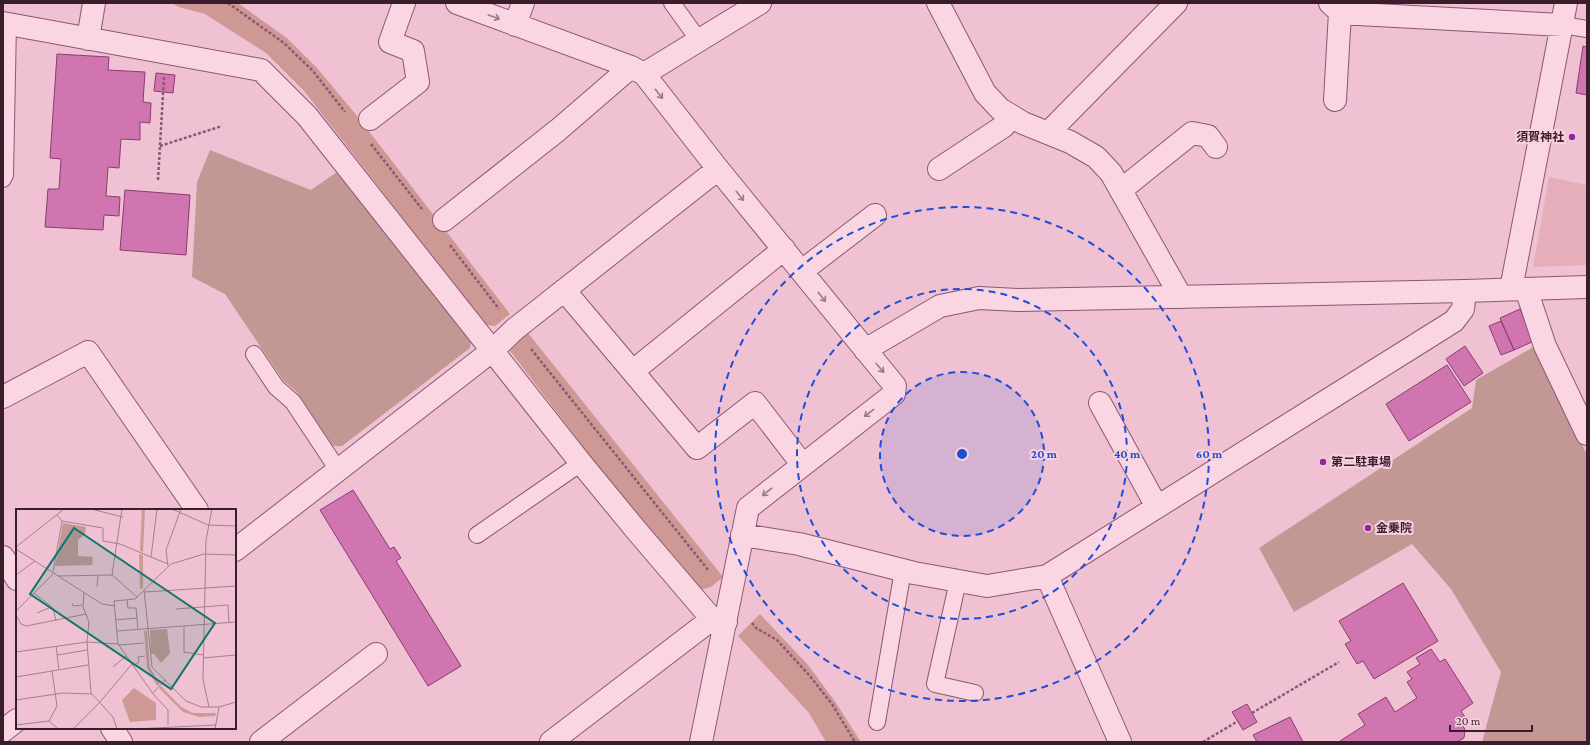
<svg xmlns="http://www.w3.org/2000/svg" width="1590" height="745" font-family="'Crimson Pro','Noto Sans JP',serif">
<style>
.farmland{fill:#e6aeba}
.green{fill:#ce9895}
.cemetery{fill:#c39794}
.building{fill:#d075af;stroke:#8a3c70}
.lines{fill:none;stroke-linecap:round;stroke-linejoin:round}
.service-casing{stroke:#8a5872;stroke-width:18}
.minor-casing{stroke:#8a5872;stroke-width:24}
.tertiary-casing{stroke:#8a5872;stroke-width:24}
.path{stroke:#8a5872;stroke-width:2.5;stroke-dasharray:3 2;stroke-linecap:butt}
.service{stroke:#fad5e2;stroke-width:16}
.minor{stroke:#fad5e2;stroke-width:22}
.tertiary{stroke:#fad5e2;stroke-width:22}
.oneway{stroke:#9a7988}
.ring{fill:none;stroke:#1d4ed8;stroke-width:2;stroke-dasharray:7 5}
.poi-dot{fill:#94259c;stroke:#f7d1de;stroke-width:1.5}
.labels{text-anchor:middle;stroke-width:4;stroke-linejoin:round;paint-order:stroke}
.poi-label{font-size:12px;font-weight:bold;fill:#391d2d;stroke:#f7d1de;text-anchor:start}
.inset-road{fill:none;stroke:#a77f90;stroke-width:1}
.view{fill:#0f766e;fill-opacity:0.15;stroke:#0f766e;stroke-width:2}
.inset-edge{fill:none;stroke:#391d2d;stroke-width:2}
.centre{fill:#1d4ed8;stroke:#f7d1de;stroke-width:2}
.ring-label{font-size:12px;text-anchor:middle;font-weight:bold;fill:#1d4ed8;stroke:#f7d1de;stroke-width:4;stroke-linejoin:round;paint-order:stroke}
</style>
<rect width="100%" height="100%" fill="#f0c1d2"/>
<path class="farmland" d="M1549,177L1587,185V265L1533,267Z"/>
<path class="green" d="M171,3H238L288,39L317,68L358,117L510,314L495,326L486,325L305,92L266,53L205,14L179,7Z
M528,333L723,577L711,587L700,590L592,458L510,351V348Z
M760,614L808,665L834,700L861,742H826L809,713L738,636Z"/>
<path class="cemetery" d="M210,150L311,190L337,172L471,341L470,348L342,446H333L297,392L283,380L225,294L192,277L197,182Z
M1537,345L1587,455V742H1482L1501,672L1451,589L1412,544L1294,612L1259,548L1472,408L1476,380Z"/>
<path class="building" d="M1583,46L1587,47V95L1576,93Z
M57,54L109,57L108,70L145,72L143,102L151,103L150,123L140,122V140L121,139L119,168L108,167L106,196L120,197L119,216L104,215L103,230L45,227L48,189H59L61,159L50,158Z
M156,73L175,75L173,93L154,91Z
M125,190L190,195L186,255L120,250Z
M1520,309L1534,341L1514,350L1500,318Z
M1501,321L1514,350L1501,355L1489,326Z
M1465,346L1483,373L1464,386L1446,359Z
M1447,365L1471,402L1409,441L1386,404Z
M353,490L390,549L394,547L401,558L396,561L461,666L428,686L320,510Z
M1403,583L1438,641L1374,679L1363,661L1357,664L1345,644L1351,641L1339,621Z
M1431,649L1440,662L1445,659L1473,703L1461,711L1467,720L1462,724L1465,730L1464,738L1457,742H1341L1340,741L1365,725L1358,714L1386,697L1395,712L1417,698L1407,682L1412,679L1407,672L1420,664L1416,658Z
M1247,704L1257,722L1243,730L1232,712Z
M1290,717L1303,742H1257L1253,735Z"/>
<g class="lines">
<g class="service-casing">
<path id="service" d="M672,3L698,39
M1562,25L1587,29
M3,179L5,175L8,24
M254,354L276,387L293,402L338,470
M477,535L581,463
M958,581L935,684L975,693
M877,722L903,570"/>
</g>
<g class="minor-casing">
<path id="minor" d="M457,3L631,67L644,74L718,169L895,386L894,394L748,508L701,742
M938,3L985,93L1000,109L1023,123L1070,142L1096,157L1111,173L1181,297
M1330,3L1340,12L1358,14L1562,25
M3,23L261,70L307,116L581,463L636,530L712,619L726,622
M515,25L523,3
M88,39L94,3
M644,74L760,3
M1335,100L1340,12
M370,119L418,82L413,51L390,42L404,3
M1049,132L1176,3
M939,169L1004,126L1011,116
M1121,190L1192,133L1208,136L1216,147
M444,220L558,130L631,67
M802,271L875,215
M1511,289L1566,3
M1526,289L1545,346L1587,434
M564,290L697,448L755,403L802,464
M865,350L940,306L979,298L1019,300
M633,371L784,249
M3,397L88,352L197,510
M1100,403L1157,507
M742,535L799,544L914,573L987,586L1047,576L1454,321L1463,309L1465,291
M235,550L493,350L515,329L718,169
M3,557L17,579
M1047,576L1120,742
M112,728L121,742
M3,731L17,720
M261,742L376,654
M551,742L712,619"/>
</g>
<g class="tertiary-casing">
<path id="tertiary" d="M1019,300L1465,291L1587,287"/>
</g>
<path class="path" d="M228,3L284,43L313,71L345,112
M371,144L422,209
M160,146L222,126
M158,180L164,77
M450,245L499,309
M531,349L709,571
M752,623L756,628L777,640L809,675L832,704L855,742
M1252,713L1339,662
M1203,742L1238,721"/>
<use href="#service" class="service"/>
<use href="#minor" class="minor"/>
<use href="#tertiary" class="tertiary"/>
</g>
<defs><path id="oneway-shaft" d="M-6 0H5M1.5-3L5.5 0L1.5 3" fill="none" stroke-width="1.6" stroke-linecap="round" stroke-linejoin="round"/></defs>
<g class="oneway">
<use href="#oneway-shaft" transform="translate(494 17) rotate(20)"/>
<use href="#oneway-shaft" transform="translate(659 94) rotate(52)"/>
<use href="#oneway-shaft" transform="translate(740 196) rotate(51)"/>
<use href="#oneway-shaft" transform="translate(822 297) rotate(51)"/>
<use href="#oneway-shaft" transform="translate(880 368) rotate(50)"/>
<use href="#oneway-shaft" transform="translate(869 413) rotate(143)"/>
<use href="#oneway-shaft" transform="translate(767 492) rotate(141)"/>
</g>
<circle cx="962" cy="454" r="82" fill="#1d4ed8" fill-opacity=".12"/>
<g class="ring">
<circle cx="962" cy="454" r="82"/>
<circle cx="962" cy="454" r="165"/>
<circle cx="962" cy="454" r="247"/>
</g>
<g class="poi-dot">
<circle cx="1572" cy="137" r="4"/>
<circle cx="1323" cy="462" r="4"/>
<circle cx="1368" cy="528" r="4"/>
</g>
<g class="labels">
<g class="poi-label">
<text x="1564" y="141" text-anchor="end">須賀神社</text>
<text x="1331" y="466">第二駐車場</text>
<text x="1376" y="532">金乗院</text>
</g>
</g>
<g transform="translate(16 509)">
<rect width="220" height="220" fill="#f0c1d2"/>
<path d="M126,0H129L127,43L124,42ZM123,45L127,46V79L124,80ZM128,122H131L134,159L144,175L141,177L131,159ZM145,177L165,198L177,204H200L199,207L183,208L167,203L143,179ZM118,179L140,194V211L114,213L106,191Z" fill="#ce9895"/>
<path d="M47,14L70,18L69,25L62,31V47L77,48L76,56L39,57ZM151,120L154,144L145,154L138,145H135L134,121Z" fill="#c39794"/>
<path class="inset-road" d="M75,0L107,8M156,0L192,16L220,17M41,6L46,12L87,19V32L104,35L135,48L141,0M0,38L48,0M0,40L86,95L99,97M135,48L152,55M152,57L150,41L165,0M37,63L46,12M0,66L19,52M96,66L106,0M42,67L96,66L121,88M81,78L82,66M128,81L136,158L170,192L185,198H203L220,193M68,83L67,98L73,113L71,133L75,184L97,208L101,220M129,83L220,77M18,84L37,99L40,112M111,91L112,99H120L122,121M56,94L57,97L67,96M160,100L212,96L213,114M0,102L38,64M21,104L35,98M0,106L5,115L10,117L70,105M100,111L121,109M168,117V143L187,146M101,122L220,113M103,136L128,134M40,137L43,161M0,143L71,133L102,135M41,146L71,141M187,149L220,146M117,157L123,153L122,148L129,147M97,158L110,147M0,168L72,156M137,184L149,171M0,191L47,184L76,185M193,198L187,171L190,31L196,0M33,212L41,197L36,162M0,216L33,212L42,220M152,216V201L138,186L102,135L98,92L119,90L155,55L188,45L220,46M57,220L84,193L116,155M118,220L200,216M199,220L203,198"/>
<path class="view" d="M58,19L199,114L155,180L14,85Z"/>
<rect width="220" height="220" class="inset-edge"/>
</g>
<circle cx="962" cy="454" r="6" class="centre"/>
<g class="ring-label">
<text x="1044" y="458">20 m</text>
<text x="1127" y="458">40 m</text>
<text x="1209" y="458">60 m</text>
</g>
<rect width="1590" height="745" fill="none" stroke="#391d2d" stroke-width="8"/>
<path d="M1450 725v6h82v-6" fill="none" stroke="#391d2d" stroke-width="2"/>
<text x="1456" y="725" font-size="12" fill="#391d2d" stroke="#f7d1de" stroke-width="3" paint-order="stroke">20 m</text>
</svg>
